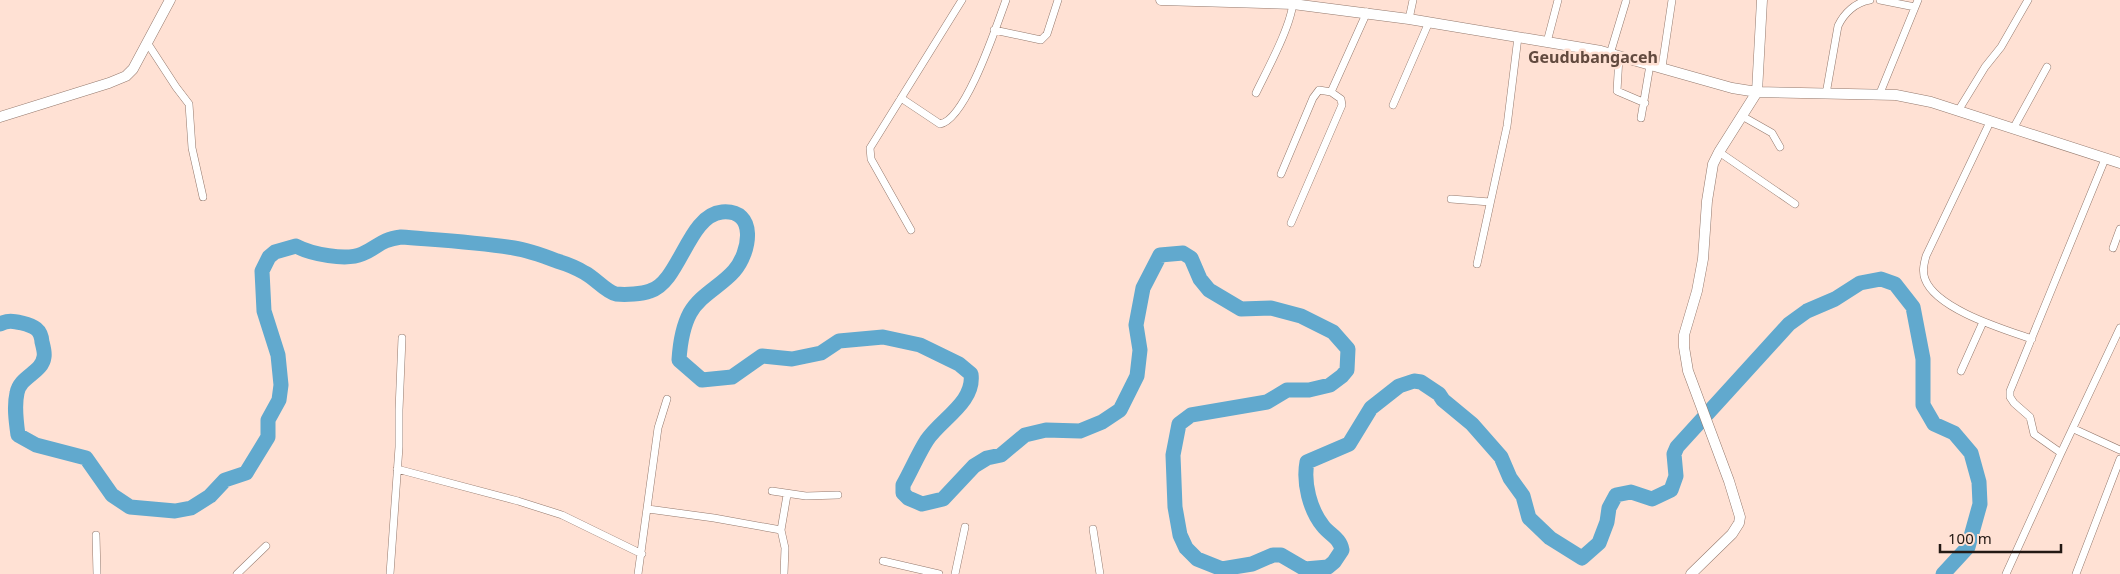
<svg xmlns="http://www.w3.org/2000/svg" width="2120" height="574" font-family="'Noto Sans',sans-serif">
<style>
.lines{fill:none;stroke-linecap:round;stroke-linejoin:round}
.river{stroke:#61a9ce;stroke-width:15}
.street-casing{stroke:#94796d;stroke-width:8}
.secondary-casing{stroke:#94796d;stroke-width:11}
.street{stroke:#fff;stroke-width:7}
.secondary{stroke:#fff;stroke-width:10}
.labels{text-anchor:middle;stroke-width:5;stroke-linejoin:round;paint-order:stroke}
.quarter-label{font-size:16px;font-weight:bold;fill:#624a3f;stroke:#ffe1d4}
</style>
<rect width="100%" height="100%" fill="#ffe1d4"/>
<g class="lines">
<path class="river" d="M0,324C8,320 13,321 22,323C34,326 41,329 42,342C43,346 45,353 44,357C42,373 20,376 17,393C14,406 16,421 18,435L36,445L86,458L112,495L130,507L175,511L191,508L210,496L225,480L246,473L268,437V420L279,400L281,385L278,355L264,311L262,271L269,257L275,252L296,246C311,254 346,261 362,254C379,247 379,240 401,237C438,240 477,242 514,248C528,250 544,256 557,261C567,264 577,268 585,273C595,278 606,292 616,294C626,295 642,294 650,291C680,282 688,215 722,212C758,209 750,253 734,271C721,286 700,295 690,313C682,328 680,344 679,360L702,380L732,377L762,356L792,359L821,353L839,341L883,337L920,345L959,364L971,374C975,402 941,419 927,440C918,454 911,471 903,485V493L908,498L922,504L943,499L974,466L987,458L1001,455L1025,435L1046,430L1080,431L1102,422L1120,410L1137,376L1140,350L1136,325L1143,288L1160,255L1183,253L1191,258L1200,279L1209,290L1241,309L1271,308L1301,316L1333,332L1348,349L1347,370L1342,376L1330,385L1309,390H1287L1267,402L1191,415L1179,424L1173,455L1175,507L1180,535L1186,548L1197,559L1222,569L1252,564L1273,555H1281L1305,569L1328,567L1334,562L1342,550C1340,538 1330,535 1323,526C1310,510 1303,483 1307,462L1349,444L1371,408L1399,386L1414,381L1421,382L1439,394L1443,400L1472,424L1501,457L1510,478L1523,496L1529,518L1550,538L1582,558L1599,543L1607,522L1609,508L1616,495L1631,492L1652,499L1671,490L1676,476L1674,454L1677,447L1789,324L1807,311L1835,299L1860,283L1881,279L1895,284L1913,307L1923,359V405L1934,424L1954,433L1971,453L1979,482L1980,504L1968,547L1943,574"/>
<g class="street-casing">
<path id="street" d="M1880,0L1915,7
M1409,19L1413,0
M994,30L1041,40L1047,34L1058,0
M1547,42L1558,0
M148,44L176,87L189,104L192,148L203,197
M1610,54L1626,1
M1619,57L1617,91L1645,103
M1662,67L1672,0
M1331,92L1367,12
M1256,93C1266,72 1293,23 1293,0
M1880,93L1918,0
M1826,94L1838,26C1844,13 1856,2 1870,0
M901,98L940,124C966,120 997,24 1006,0
M1393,105L1429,22
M1958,111L1985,67L2001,47L2028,0
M1742,116L1772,133L1780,147
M1641,118L1650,65
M1990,122L1926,256C1924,264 1922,271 1925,279C1936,309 2003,329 2032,339
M2013,129L2047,67
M1719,152L1795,204
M1281,174L1313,98L1319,90L1331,92L1341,99L1342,105L1291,223
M1451,199L1490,202
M911,230L871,159L870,148L962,0
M2113,248L2120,229
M1477,264L1507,126L1518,37
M1961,371L1983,322
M2074,429L2120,450
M2061,453L2034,434L2030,417L2014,403L2010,397V391L2105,159
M397,469L518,501L562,515L642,554
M772,491L806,496L838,495
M648,509L714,518L781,530
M1093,529L1100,574
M96,535L97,574
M883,561L939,574
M237,574L266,546
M390,574L399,447V410L402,338
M638,574L658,428L667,399
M784,574L785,548L781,530L787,495
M955,574L965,527
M2006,574L2061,453L2120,328
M2076,574L2120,459"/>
</g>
<g class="secondary-casing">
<path id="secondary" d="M1161,0L1293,4L1409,19L1601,51L1732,88L1757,92L1896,95L1931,102L2120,163
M0,117L109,83L126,76L133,69L170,0
M1691,574L1732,534L1739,523L1740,517L1729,481L1688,371L1684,347V335L1697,291L1703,259L1707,201L1713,164L1719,152L1757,92L1762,0"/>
</g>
<use href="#street" class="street"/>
<use href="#secondary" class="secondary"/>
</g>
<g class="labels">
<g class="quarter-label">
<text x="1593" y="63">Geudubangaceh</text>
</g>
</g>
<path d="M1940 544v8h121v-8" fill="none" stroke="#231914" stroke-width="2.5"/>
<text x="1948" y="544" font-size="15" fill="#231914" stroke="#ffe1d4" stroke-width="4" paint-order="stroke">100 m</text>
</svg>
